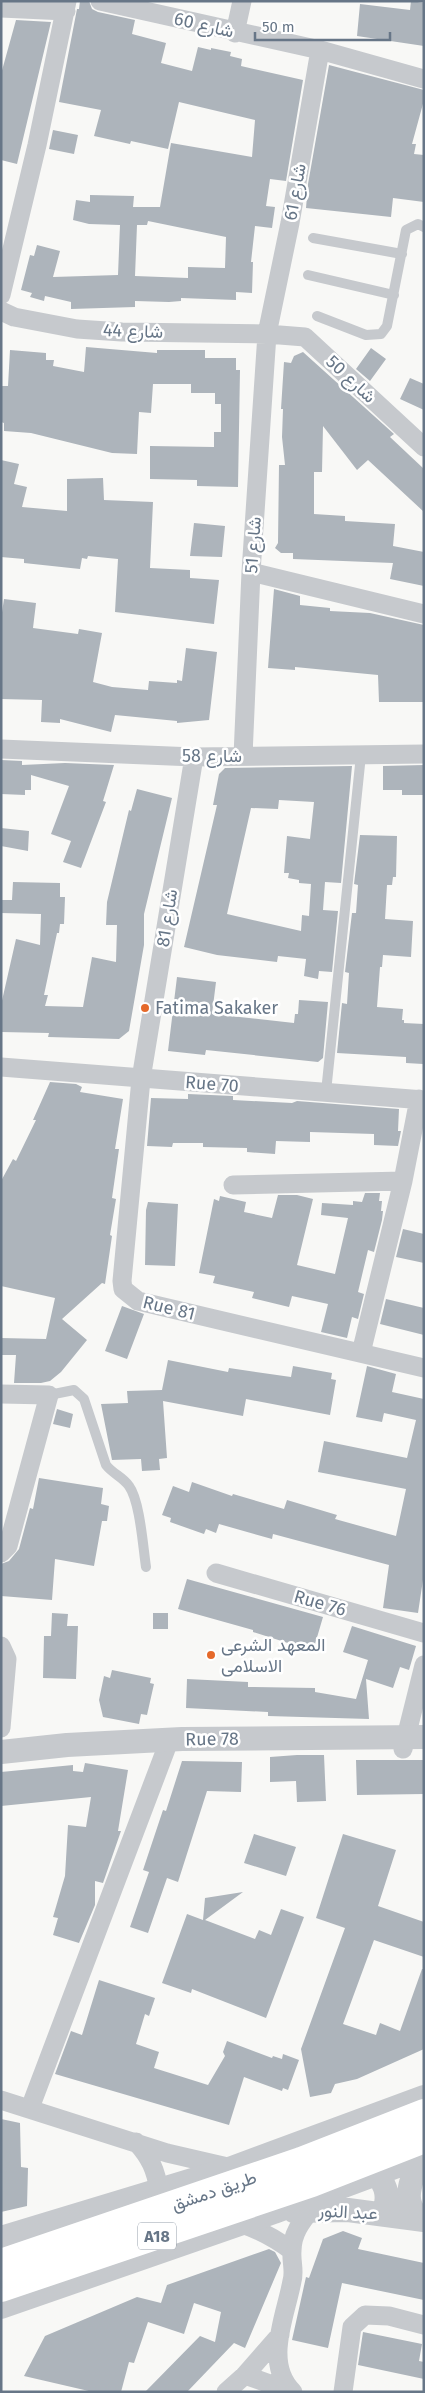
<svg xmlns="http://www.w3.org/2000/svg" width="425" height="2393" font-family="'Fira Sans',Vazirmatn,sans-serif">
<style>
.building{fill:#adb4bb;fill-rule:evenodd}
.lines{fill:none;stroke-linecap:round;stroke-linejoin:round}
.trunk-casing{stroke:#b7babe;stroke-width:30}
.service{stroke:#c6c9cd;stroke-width:10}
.minor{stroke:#c6c9cd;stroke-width:19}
.tertiary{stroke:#c6c9cd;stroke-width:24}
.trunk{stroke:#fff;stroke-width:28}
.poi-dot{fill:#e5692a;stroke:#fff;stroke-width:2}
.labels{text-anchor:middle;stroke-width:5;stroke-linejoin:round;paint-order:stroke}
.shield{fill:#fff;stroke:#959fab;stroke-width:1}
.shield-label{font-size:16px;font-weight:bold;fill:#677687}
.street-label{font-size:18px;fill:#677687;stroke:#fff}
.poi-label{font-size:18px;fill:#677687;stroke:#fff;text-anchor:start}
</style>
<rect width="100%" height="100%" fill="#f8f8f6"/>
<path class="building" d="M80,1H89L92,9L98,12L135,20L132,34L166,43L161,63L192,71L198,47L211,50V48L231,52L230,56L242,59L241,66L303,80L286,181L270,179L266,206L275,207L272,228L255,226L251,262H253L252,293L236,292V300L181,298V301L169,302L135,301V307L71,309V302L45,296L44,301L30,297L32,293L21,290L30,255L34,256L37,245L60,251L53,277L118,275L120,225L89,224L73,220L76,200L90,202V195L134,196L133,207H160L171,143L252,157L255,120L179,102L168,149L131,141L130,144L94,136L101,110L59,102L77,9H79ZM148,221L226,237L225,268L188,267V278L135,276L137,225H147Z
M411,1L424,3V46L357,36L360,4L410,10Z
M16,20L51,22L17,164L1,160V74Z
M329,65L424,90V100L412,144H416L414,154L424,155V202L393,198L391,217L306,208L308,184Z
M53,130L78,135L74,154L49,149Z
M86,347L157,353V350H205V358H236V370H240L238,487L197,486V480L150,479V446L214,447V432H221V404H215V393H191V384H153L151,413L139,412L137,454L112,453L31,433L4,431V423L1,422V386H8L10,350L46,353V360H54L53,366L84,372Z
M371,348L386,359L370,381L356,369Z
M303,352L394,434L390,437L424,469V512L368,460L357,470L323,426L322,472H314V514L345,516V521L395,524L393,546L424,552V586L390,579L393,563L293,559V553H281L275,548L278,543L279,465H285L282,437L283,409H281L284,362L291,363L294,356Z
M410,378L424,384V410L400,399Z
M1,460L19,464L14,484L27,487L22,507L67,511V479L103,478L104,500L153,502L150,568L190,570V578L219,580L214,624L115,612L118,559L88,556L87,559L82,558L80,569L24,563V559L1,557Z
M194,523L225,526L222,557L190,556Z
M274,589L300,596V605L330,608V611L370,613L424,625V702H379L378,675L295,667V670L268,668Z
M4,599L36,603L33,628L78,634L79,629L102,633L93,682L112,687L148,690L149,681L177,683V680L182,681L186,648L217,652L209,720L177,723V721L115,715L111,732L60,719V723L41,722L42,700L1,699V619Z
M1,760L22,761V765L65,763L114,765L103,801L106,802L81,868L63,862L71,841L51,834L69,786L31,775V790H25V795L1,794Z
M424,765V795H402V790H383V766Z
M352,766L341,883L325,882L323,910L338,911L332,972L319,971L318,979L304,976L306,959L278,956L277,962L217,955L184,947L217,805H213L219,774L225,768ZM279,800L314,802L310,839L287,836L284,873H289L288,878L299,880V883L311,884L309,916L302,915L301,931L227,914L251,808L278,809Z
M137,789L172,798L144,914V945L129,1031L119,1039L48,1037L49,1033L1,1032V1005L16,939L40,945L41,914L1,913V900H12L13,882L60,883V897H65L64,924H60L59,933H57L44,995H48L45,1006L83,1007L92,957L116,962L117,925H106L107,902L129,810L131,811Z
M1,828L29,831L28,851L1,846Z
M360,835L397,836L396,877H393L392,885H387L385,919L413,921L411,957L383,955L382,967H380L377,1007L403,1009L402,1020H404V1023L424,1024L423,1064L406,1063V1057L337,1053L342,1003L347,1004L349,973L345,972L352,913H356L358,885L354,884Z
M177,977L216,982L212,1014L294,1023L295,1014H298L299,1000L328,1002L323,1058L318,1062L206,1050L205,1055L168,1051Z
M50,1082L76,1084L82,1087L80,1092L123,1099L115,1149H119L112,1198L116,1199L110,1235L112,1236L105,1284L102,1283L62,1319L87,1340L61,1372L50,1381L41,1383H14L16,1355H1V1338L46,1339L55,1298L1,1286V1181L13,1159L16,1161L36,1120H33Z
M188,1094L233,1096V1100L292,1103L297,1101L399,1109L398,1131H401L398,1146L374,1145V1134L310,1132V1142L276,1141L275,1154L247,1152V1148L203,1147V1143H173L172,1147L147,1146L151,1098L188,1099Z
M365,1193H380L379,1201H382L381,1211H383L382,1220L374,1252L368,1250L358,1292L364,1294L358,1319L352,1317L347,1338L321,1332L328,1304L292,1296L289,1307L252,1298L254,1292L213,1283L215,1276L199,1273L214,1199L219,1201L220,1196L246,1202L244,1212L272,1218L278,1195H297L313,1199L297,1265L335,1274L348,1218L321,1215L322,1203L353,1205V1201L362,1202Z
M148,1202L178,1204L175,1266L145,1265L146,1210Z
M403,1229L424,1234V1263L396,1257Z
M386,1299L424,1308V1335L380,1324Z
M122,1306L144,1314L127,1359L105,1351Z
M168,1360L228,1372L229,1368L291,1377L293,1366L332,1373L331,1379L336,1380L330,1415L246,1399L243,1416L163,1401L167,1458L159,1459L160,1470L142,1471L141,1459L112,1460L101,1404L128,1403L127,1391L162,1390Z
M367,1366L396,1374L392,1392L424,1399V1573L418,1613L383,1608L389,1565L273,1534L272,1539L219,1524L216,1533L206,1529L204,1534L170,1522L171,1518L162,1515L173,1486L189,1492L192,1482L232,1496L233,1494L284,1509L287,1500L337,1515L335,1519L396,1536L406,1489L318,1472L324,1441L407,1458L416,1420L384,1413L382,1422L356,1417Z
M57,1409L73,1414L70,1428L53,1424Z
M39,1478L103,1488L101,1504L109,1506L107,1521H102L94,1566L55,1559L52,1600L1,1596V1564L9,1561L19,1549L30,1508L33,1509Z
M187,1579L323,1617L313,1651L253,1632V1630L178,1609Z
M52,1613L68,1614L67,1626H78L76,1679L43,1678L44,1636H51Z
M153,1613H168V1629H153Z
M352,1626L416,1646L409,1670L400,1667L393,1688L366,1679L369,1719L268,1716V1712L186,1708L187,1679L248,1682V1687L315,1688V1692L356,1699L368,1660L343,1652Z
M112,1670L151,1678L150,1683L154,1684L147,1715L141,1714L139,1724L103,1717L99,1700L104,1676L110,1678Z
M297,1755H324L326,1801L297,1802L296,1781L270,1782V1757Z
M356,1760H424V1794L357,1795Z
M182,1761L242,1762L241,1792L207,1791L178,1882L167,1878L148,1933L130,1927L149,1872L143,1870L163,1810L166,1811Z
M85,1763L128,1770L118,1831H121L103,1883L95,1881V1905L79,1943L53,1935L58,1918L53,1917L65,1876L68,1825L86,1827L91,1797L1,1806V1772L73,1765V1771L83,1772Z
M254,1834L296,1847L286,1876L244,1863Z
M343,1834L396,1850L378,1906L424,1922V1957L374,1940L343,2024L376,2035L380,2023L400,2031L422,1969H424V2049L357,2079L335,2084L331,2093L310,2097L301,2049L345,1928L316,1918Z
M243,1892L205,1920L255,1939L259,1930L271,1935L281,1909L304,1917L266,2018L192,1989L191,1993L162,1983L187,1914L203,1920L205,1898Z
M99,1980L155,1998L149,2016L145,2014L136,2044L159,2052L154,2068L208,2085L225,2056L223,2052L227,2041L272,2058L273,2056L282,2059L283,2054L299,2060L288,2090L283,2088L282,2091L244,2077L229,2125L55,2074L71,2031L82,2035Z
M1,2119L20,2123L21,2167L28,2168L27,2206L1,2212Z
M343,2231L362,2238L358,2249L424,2263V2300L342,2283L328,2348L292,2340L306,2277L309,2278L323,2239Z
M269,2249L275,2252L281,2263L245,2348L234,2343L187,2392H145L200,2336L215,2342L221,2312L194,2303L184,2334L148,2322L134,2363L129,2362L121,2392H93L24,2376L45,2336L137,2297L161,2303L167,2285Z
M363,2332L422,2344L419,2361L424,2362V2379L358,2365Z"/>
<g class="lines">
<g class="trunk-casing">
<path id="trunk" d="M1,2263L301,2161L424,2113
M1,2288L312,2183L424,2139"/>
</g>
<path class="service" d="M313,238L402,254
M308,275L394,295
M317,316L366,335L381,334L387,326L406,230L418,224L424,227
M326,1092L361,755
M49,1395L74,1390L84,1399L106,1465C113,1474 123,1477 129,1486C140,1501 143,1547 146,1567"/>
<path class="minor" d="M100,1L320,50L424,79
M1,8L66,11
M235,33L242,1
M1,295L37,145L67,1
M1,311L14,317L77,329L122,332L267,334L305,337L424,447
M251,572L424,614
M1,749L194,757L424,754
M243,756L251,572L267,334L290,223L320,50
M194,757L141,1079L122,1281L123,1289L138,1301L424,1368
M1,1067L424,1100
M233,1185L403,1181
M361,1353L403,1181L419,1099
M1,1394L49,1395L8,1546L1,1553
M216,1573L424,1633
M1,1646L7,1659L1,1728
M403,1749L424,1665
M1,2100L167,2153L232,2168
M30,2108L166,1749
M136,2142C150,2157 156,2170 159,2191
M239,2223C260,2230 275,2238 292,2251
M245,2375L292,2392
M226,2392L245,2375L280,2335
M293,2392C263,2363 286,2315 292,2281C295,2271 291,2261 292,2251C292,2234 301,2222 311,2210
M343,2392L352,2327L365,2315L389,2316L424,2325"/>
<path class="tertiary" d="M1,1752L67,1745L182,1739L424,1737
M419,2158C413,2178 398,2204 422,2219
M377,2174C387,2187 389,2197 384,2213
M294,2211L348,2210L424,2220
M1,2238L232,2168L424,2097
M1,2307L274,2212L424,2156"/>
<use href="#trunk" class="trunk"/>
</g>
<g class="poi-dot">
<circle cx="145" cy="1008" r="5"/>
<circle cx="211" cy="1655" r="5"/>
</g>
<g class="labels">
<rect class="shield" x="138" y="2222.5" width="38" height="27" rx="4"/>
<g class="shield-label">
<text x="157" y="2242">A18</text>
</g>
<g class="street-label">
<text transform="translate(204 25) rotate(13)" y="6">شارع 60</text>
<text transform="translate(295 192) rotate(-80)" y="6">شارع 61</text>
<text transform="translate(133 331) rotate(2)" y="6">شارع 44</text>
<text transform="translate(351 379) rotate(43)" y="6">شارع 50</text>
<text transform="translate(253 545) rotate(-86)" y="6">شارع 51</text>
<text x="212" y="762">شارع 58</text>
<text transform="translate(167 918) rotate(-81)" y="6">شارع 81</text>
<text transform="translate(212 1084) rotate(4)" y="6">Rue 70</text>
<text transform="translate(169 1308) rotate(14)" y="6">Rue 81</text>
<text transform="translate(320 1603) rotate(16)" y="6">Rue 76</text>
<text transform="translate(212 1739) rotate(-1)" y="6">Rue 78</text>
<text transform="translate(214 2191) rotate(-19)" y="6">طريق دمشق</text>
<text transform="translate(348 2212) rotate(3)" y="6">عبد النور</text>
</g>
<g class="poi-label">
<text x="155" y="1014">Fatima Sakaker</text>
<text x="221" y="1651">المعهد الشرعى<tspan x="221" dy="21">الاسلامى</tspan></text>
</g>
</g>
<rect width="425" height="2393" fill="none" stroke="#677687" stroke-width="5"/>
<path d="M255 32v8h135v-8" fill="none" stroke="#677687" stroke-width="2.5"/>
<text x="262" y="32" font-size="15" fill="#677687" stroke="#ffffff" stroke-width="4" paint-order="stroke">50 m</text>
</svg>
